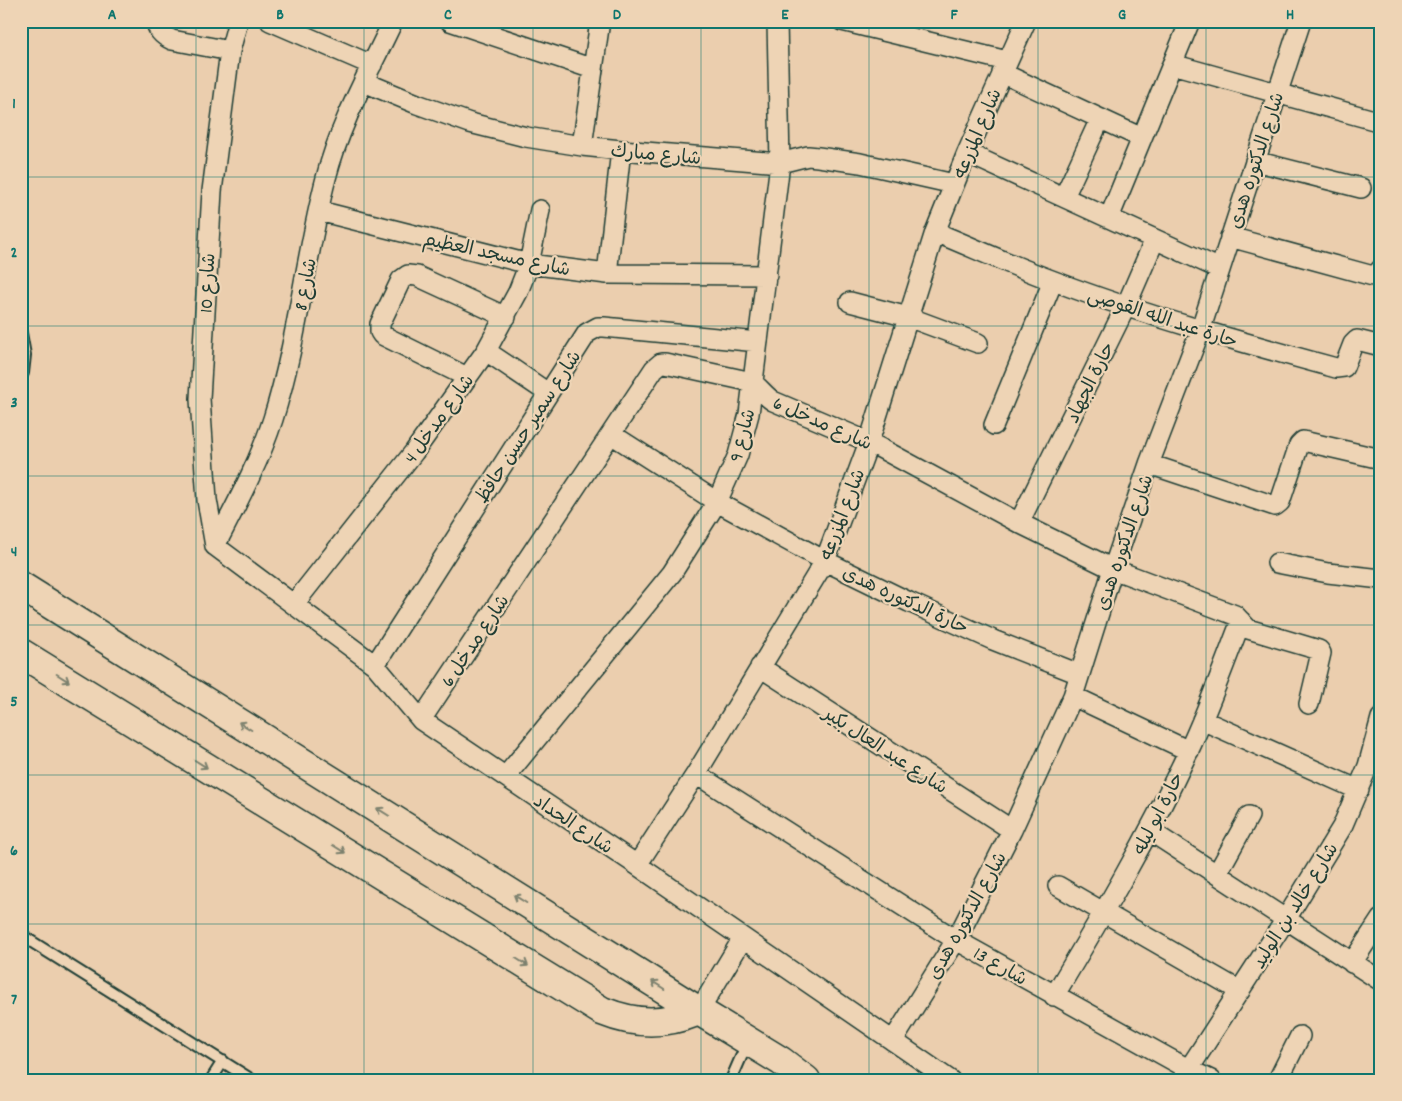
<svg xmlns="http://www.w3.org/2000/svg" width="1402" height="1101" font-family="Dekko,'Playpen Sans Arabic',sans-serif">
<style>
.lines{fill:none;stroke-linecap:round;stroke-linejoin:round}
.lane-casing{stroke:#1f3d34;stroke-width:14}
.street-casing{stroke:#1f3d34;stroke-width:22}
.secondary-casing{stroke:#1f3d34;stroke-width:31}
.lane{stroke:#eed4b5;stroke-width:10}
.street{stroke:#eed4b5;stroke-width:19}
.secondary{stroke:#eed4b5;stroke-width:28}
.oneway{stroke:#7c816e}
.grid{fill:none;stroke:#0f766e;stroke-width:1;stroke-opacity:0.55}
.labels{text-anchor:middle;stroke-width:4.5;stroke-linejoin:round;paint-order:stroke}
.street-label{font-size:19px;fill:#1f3d34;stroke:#eed4b5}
.neatline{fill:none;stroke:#0f766e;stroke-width:2}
.grid-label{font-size:16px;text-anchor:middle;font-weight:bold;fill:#0f766e}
</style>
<rect width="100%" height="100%" fill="#ebceae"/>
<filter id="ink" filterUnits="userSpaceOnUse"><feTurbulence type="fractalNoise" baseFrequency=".02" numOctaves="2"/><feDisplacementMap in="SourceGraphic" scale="10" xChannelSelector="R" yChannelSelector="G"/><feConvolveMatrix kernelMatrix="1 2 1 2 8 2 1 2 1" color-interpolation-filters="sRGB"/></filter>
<g filter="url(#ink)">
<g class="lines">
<g class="lane-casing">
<path id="lane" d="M21,333L25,355L23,373L21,375
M21,935L252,1080
M211,1080L223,1061
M731,1080L748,1041"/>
</g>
<g class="street-casing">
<path id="street" d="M156,21C157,31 163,36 172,40L230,51
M270,21L372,65
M450,21L593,69
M842,21L1007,61
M1172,64L1381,122
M1002,73L1142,138
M364,82L417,104L470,123L526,137L582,146L621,150L780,163L808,156L818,157L860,163L954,184
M582,146L600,21
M967,153L1220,269
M1255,161L1361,188
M1064,197L1100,119
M319,211L529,264L607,274L767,275
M1109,218L1190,21
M935,232C974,248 1013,266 1054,281C1146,316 1241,342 1336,368L1344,367L1353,344L1357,340L1381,346
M1230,237L1373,276L1376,275L1381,269
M607,274L621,150
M850,302L908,317L978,343
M486,351L548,393
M467,377L382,335L380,332V324L401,280L408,275L417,276L506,317
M994,425L1053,281
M611,434L717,502L825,561L909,602L993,640L1079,674
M1149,464L1275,506L1280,502L1299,445L1303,441L1381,459
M1019,523L1126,306L1155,239
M215,546L375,665L421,720L637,865L950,1080
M215,546C236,505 259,463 273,419C298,340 305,257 326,178C340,123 369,72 393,21
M215,546L207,500L200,399L212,191L230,51L238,21
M1277,563L1328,573L1381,579
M294,604L414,452L486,351L518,292L529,264L540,210
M375,665L587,333L598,327H604L758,342
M760,667L1012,830
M1073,696L1189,751
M421,720L654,369L661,363H665L752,382C760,388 765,396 773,401L869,442L1019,523L1113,569L1235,615L1248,629L1319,650L1321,653L1309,704
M1202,720L1359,790
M696,774L956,940L1190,1070L1211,1080
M506,776L672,573L717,502L738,455L749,414L780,163L777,21
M1150,831L1381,981
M637,865L696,774L825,561L869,442L935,232L967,153L1026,21
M1217,874L1249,816
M1058,886L1240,991
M1352,963L1381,919
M1054,996C1102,916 1149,836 1188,752C1208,710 1224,665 1241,621
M699,1011L743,938
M893,1041L956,940L1012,830L1073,696L1113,569L1149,464L1200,331L1301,21
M1183,1078L1286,919L1342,827L1368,766L1381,718
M1278,1080L1300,1036"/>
</g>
<g class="secondary-casing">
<path id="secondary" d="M21,586L699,1011L781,1061L806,1080
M21,653L602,1011C637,1025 664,1025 699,1011"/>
</g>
<use href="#lane" class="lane"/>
<use href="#street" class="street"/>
<use href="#secondary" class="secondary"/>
</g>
<defs><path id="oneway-shaft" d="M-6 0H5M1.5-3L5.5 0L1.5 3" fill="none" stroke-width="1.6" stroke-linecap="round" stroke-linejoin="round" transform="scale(1.25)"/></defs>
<g class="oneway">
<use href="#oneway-shaft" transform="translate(63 678) rotate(32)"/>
<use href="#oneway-shaft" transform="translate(245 726) rotate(-148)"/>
<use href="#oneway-shaft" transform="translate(201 764) rotate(32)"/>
<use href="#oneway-shaft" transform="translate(383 812) rotate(-148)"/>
<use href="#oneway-shaft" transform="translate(339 849) rotate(32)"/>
<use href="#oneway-shaft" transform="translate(520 899) rotate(-148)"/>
<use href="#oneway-shaft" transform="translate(522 962) rotate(32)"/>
<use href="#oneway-shaft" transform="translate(658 985) rotate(-148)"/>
</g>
</g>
<path class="grid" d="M196,21V1080M364,21V1080M533,21V1080M701,21V1080M869,21V1080M1038,21V1080M1206,21V1080M21,177H1381M21,326H1381M21,476H1381M21,625H1381M21,775H1381M21,924H1381"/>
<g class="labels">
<g class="street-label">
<text transform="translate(976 133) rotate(-67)" y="7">شارع المزرعه</text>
<text transform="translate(656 153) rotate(5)" y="7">شارع مبارك</text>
<text transform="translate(1255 160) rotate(-72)" y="7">شارع الدكتوره هدى</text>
<text transform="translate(497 253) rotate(12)" y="7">شارع مسجد العظيم</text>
<text transform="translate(206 283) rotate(-87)" y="7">شارع 10</text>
<text transform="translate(304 284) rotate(-79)" y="7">شارع 8</text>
<text transform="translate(1163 317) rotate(18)" y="7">حارة عبد الله القوصى</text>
<text transform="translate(1089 382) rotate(-64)" y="7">حارة الجهاد</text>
<text transform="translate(438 418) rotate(-54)" y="7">شارع مدخل 4</text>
<text transform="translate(823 422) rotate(24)" y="7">شارع مدخل 6</text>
<text transform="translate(527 426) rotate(-57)" y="7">شارع سمير حسن حافظ</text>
<text transform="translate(741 435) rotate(-75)" y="7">شارع 9</text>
<text transform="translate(841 514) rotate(-69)" y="7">شارع المزرعه</text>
<text transform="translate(1123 542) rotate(-71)" y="7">شارع الدكتوره هدى</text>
<text transform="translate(906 599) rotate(25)" y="7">حارة الدكتوره هدى</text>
<text transform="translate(474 640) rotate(-56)" y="7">شارع مدخل 6</text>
<text transform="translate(886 749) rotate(33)" y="7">شارع عبد العال بكير</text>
<text transform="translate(1157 813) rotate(-63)" y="7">حارة ابو ليله</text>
<text transform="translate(574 823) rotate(34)" y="7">شارع الحداد</text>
<text transform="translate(1294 905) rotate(-58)" y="7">شارع خالد بن الوليد</text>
<text transform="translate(966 915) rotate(-61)" y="7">شارع الدكتوره هدى</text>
<text transform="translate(1001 965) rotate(30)" y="7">شارع 13</text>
</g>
</g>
<rect width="1402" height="1101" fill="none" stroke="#eed4b5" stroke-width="55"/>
<rect x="28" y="28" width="1346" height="1046" class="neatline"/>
<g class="grid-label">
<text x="112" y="19">A</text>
<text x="280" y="19">B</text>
<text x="448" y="19">C</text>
<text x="617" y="19">D</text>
<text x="785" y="19">E</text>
<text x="954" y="19">F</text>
<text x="1122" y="19">G</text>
<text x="1290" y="19">H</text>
<text x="14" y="108">1</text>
<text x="14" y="257">2</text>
<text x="14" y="407">3</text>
<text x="14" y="556">4</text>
<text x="14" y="706">5</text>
<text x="14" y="855">6</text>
<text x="14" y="1004">7</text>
</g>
</svg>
